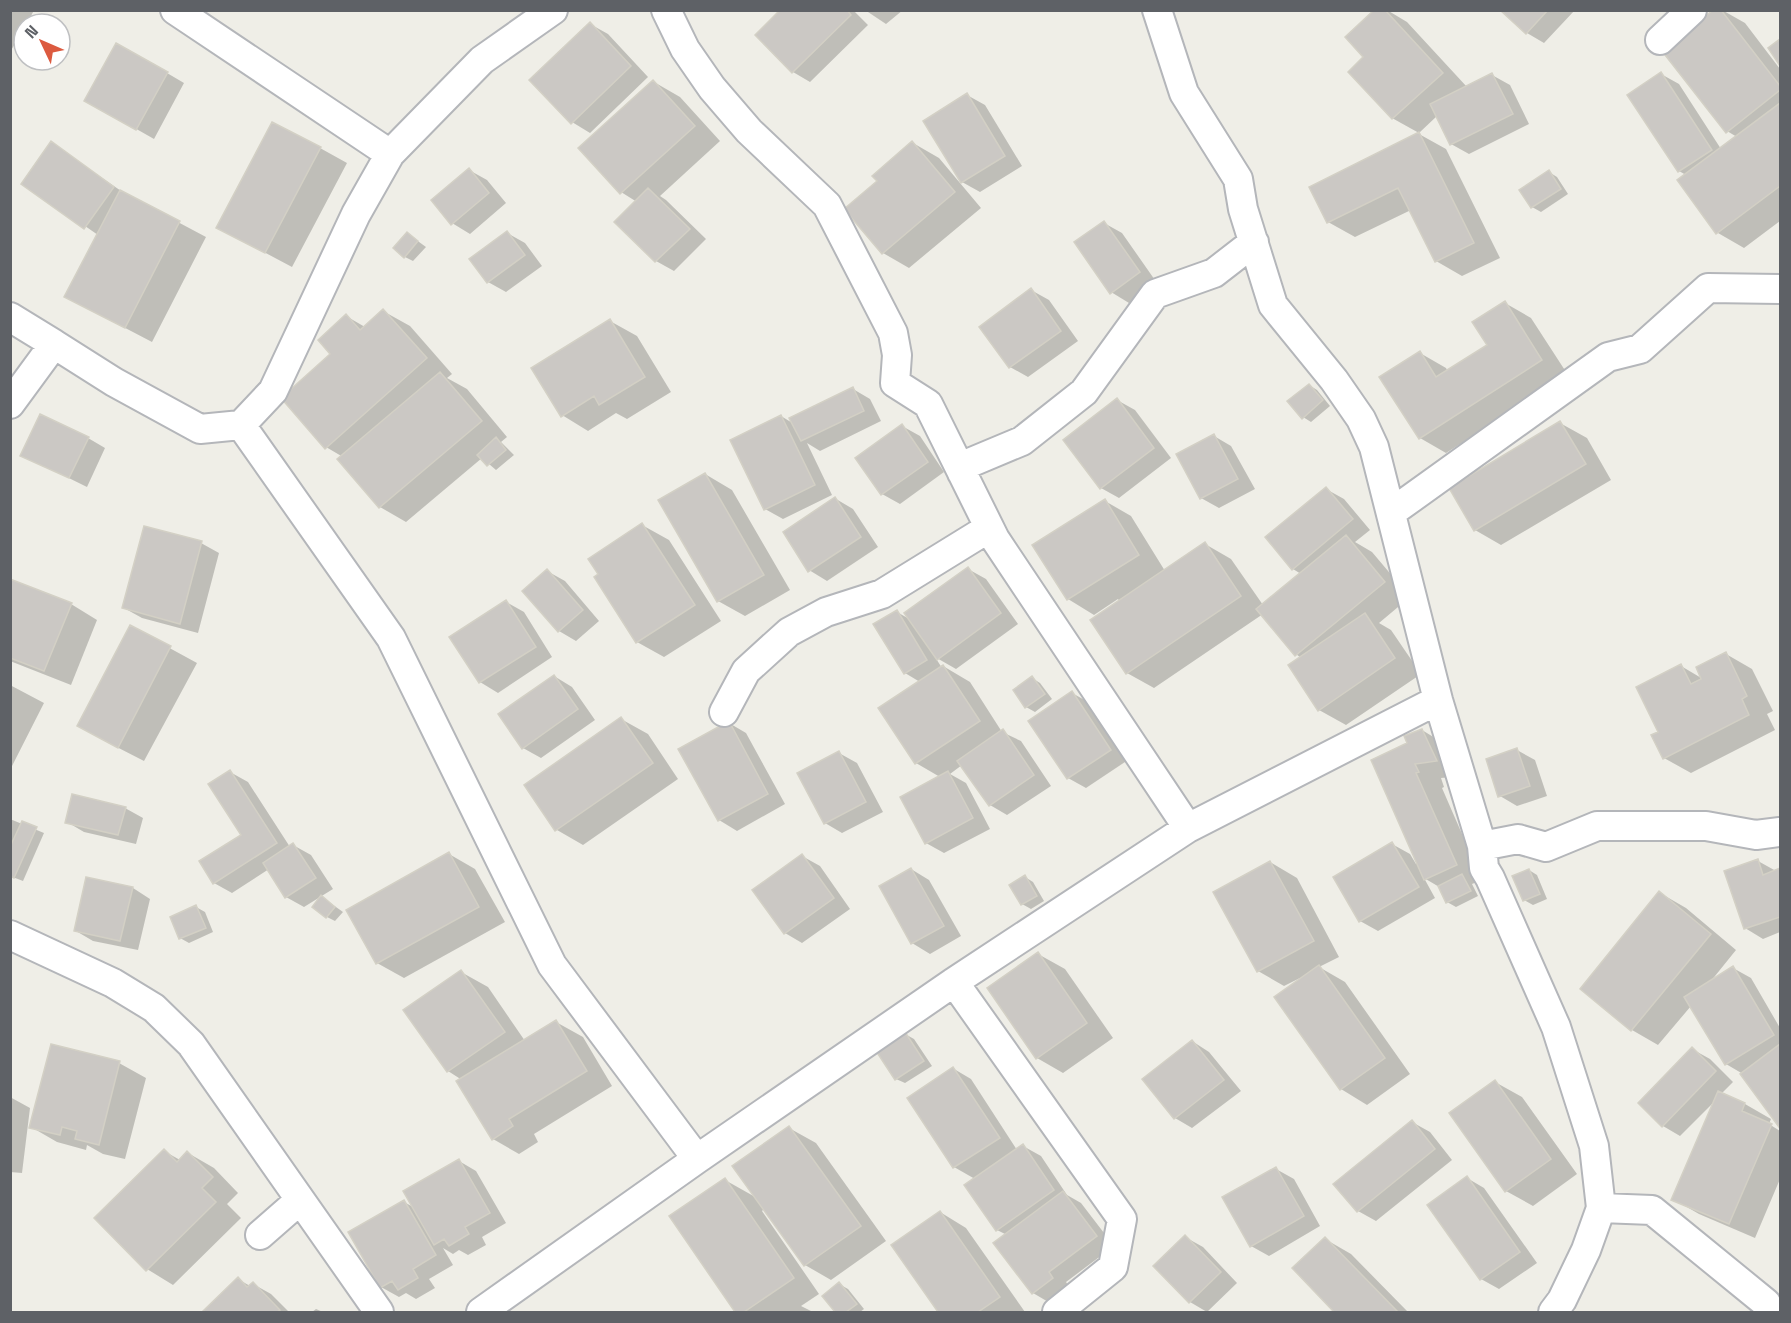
<svg xmlns="http://www.w3.org/2000/svg" width="1791" height="1323" font-family="'Space Grotesk',sans-serif">
<style>
.shadow{fill:#0003}
.building{fill:#cbc8c4;stroke:#d3d0c5;stroke-width:1.5}
.lines{fill:none;stroke-linecap:round;stroke-linejoin:round}
.minor-casing{stroke:#b4b6ba;stroke-width:32}
.minor{stroke:#fff;stroke-width:28}
</style>
<rect width="100%" height="100%" fill="#efeee7"/>
<path class="shadow" d="M10,10H34L27,24H24V29L10,52Z
M782,10H853L868,25L810,82L793,72Z
M865,10H903L886,24Z
M1376,10H1387L1407,22L1467,87L1492,75L1510,85L1529,124L1469,154L1451,144L1437,116L1419,133L1392,118L1365,58Z
M1503,10H1575L1544,43L1527,33Z
M1716,10H1722L1745,23L1780,69V221L1744,248L1718,233L1686,175L1679,171L1661,74L1679,84L1721,149L1737,137L1727,131Z
M590,24L608,34L648,77L590,133L572,122Z
M167,73L184,83L154,139L103,110Z
M654,82L680,97L720,141L660,196L666,200L706,239L674,271L656,261L617,222L637,202L621,192Z
M967,95L985,105L1022,166L980,192L962,182Z
M1419,134L1446,149L1500,258L1462,276L1436,261L1411,210L1355,237L1328,222Z
M51,143L127,195L206,237L152,342L66,297L98,235L23,183Z
M913,143L939,158L981,208L909,268L883,253L879,181Z
M320,148L347,163L292,267L245,242Z
M469,170L487,180L506,203L470,234L452,223Z
M1549,172L1557,177L1568,194L1541,212L1532,207Z
M1104,223L1122,233L1157,283L1129,303L1111,292Z
M507,233L525,243L542,266L506,292L488,282Z
M408,234L426,247L413,261L405,257Z
M1031,290L1049,300L1078,341L1028,377L1010,367L981,327Z
M1505,303L1531,318L1568,375L1446,453L1420,438V353L1446,368L1448,372L1489,346Z
M383,311L410,326L452,374L447,378L467,389L507,437L501,442L514,455L496,470L482,458L406,522L380,507L343,457L326,447L332,354L346,316L365,327Z
M610,321L637,336L671,392L627,419L616,413L588,431L562,415Z
M1309,385L1317,390L1330,406L1311,422L1303,417Z
M853,389L870,399L881,421L820,451L807,443L832,495L783,519L765,509L781,416L794,424Z
M1117,400L1135,410L1171,458L1119,498L1101,488Z
M1560,423L1587,438L1611,480L1501,545L1475,530Z
M902,426L920,436L944,472L900,504L882,494Z
M1214,436L1231,446L1255,489L1219,508L1201,498Z
M88,438L105,448L87,487L22,455Z
M705,474L732,490L790,590L745,616L718,601Z
M1326,489L1344,499L1370,530L1355,542L1372,552L1410,597L1379,623L1391,630L1421,674L1346,725L1319,710L1301,658L1296,654L1263,614L1154,688L1127,673L1092,621L1120,602L1118,599L1094,615L1068,599L1105,501L1131,516L1165,571L1205,544L1231,559L1263,605L1301,574L1293,569Z
M836,499L853,509L878,547L827,581L809,570Z
M642,525L669,540L721,621L664,657L637,642L596,577Z
M201,543L219,553L198,633L142,618L124,608Z
M968,569L986,579L1018,624L956,669L935,657L942,668L943,666L970,682L1002,732L1021,741L1051,786L1007,815L990,805L962,765L950,774L966,783L990,829L944,853L926,843L940,777L916,763L920,682L905,673L897,612L911,620Z
M547,571L565,581L599,621L576,641L559,631Z
M10,580L71,604L97,620L71,685L10,661Z
M506,602L524,612L552,657L498,693L480,682L452,637Z
M131,627L197,663L144,761L105,741Z
M1726,654L1752,669L1773,711L1767,714L1775,730L1691,773L1664,758L1660,733L1681,666L1703,679Z
M554,676L572,687L595,720L541,758L523,748Z
M1032,678L1040,683L1052,699L1035,712L1026,707Z
M10,685L44,703L10,770Z
M1072,693L1090,703L1128,760L1086,788L1068,778Z
M621,719L648,734L678,779L583,845L557,830Z
M729,723L746,733L785,804L737,831L719,820Z
M1422,730L1448,746L1462,776L1441,778L1444,787L1442,788L1482,880L1472,884L1478,896L1456,907L1447,902L1441,888L1424,878L1435,898L1378,931L1360,921L1392,844L1410,854L1416,864L1418,863L1409,744Z
M1517,750L1535,760L1547,796L1517,806L1500,796Z
M839,753L857,763L883,812L842,833L825,823Z
M230,772L248,782L290,847L293,845L311,855L333,889L304,907L286,897L269,869L232,893L214,883L243,835Z
M125,808L143,818L136,844L84,832L67,822Z
M10,819L44,833L23,881L10,876Z
M449,854L475,869L505,922L404,978L377,963Z
M802,856L820,866L850,909L802,943L785,933Z
M1758,861L1776,871L1780,870V932L1763,939L1745,928Z
M1270,862L1297,878L1339,957L1319,967L1345,982L1410,1074L1367,1105L1341,1089L1276,997L1301,979L1300,978L1284,986L1258,971Z
M911,869L929,880L961,936L930,954L912,943L881,886Z
M1529,870L1537,875L1547,899L1533,905L1524,900Z
M1025,877L1033,882L1044,901L1031,909L1022,904L1011,886Z
M133,888L150,899L138,950L93,941L76,931Z
M1660,893L1686,908L1736,950L1711,981L1733,968L1751,978L1780,1028V1127L1743,1074L1726,1064L1691,1006L1658,1045L1632,1030L1582,989Z
M322,897L343,912L335,921L327,917Z
M196,907L205,912L213,932L189,943L180,938Z
M1038,954L1065,969L1113,1038L1063,1073L1037,1058Z
M461,972L488,987L525,1041L556,1022L583,1037L612,1086L534,1134L538,1142L519,1154L493,1139L462,1080L448,1071Z
M905,1034L914,1039L932,1066L905,1083L896,1079Z
M1192,1041L1209,1052L1241,1091L1192,1128L1175,1118Z
M1692,1049L1710,1059L1733,1082L1721,1094L1745,1104L1771,1119L1769,1124L1780,1131V1179L1755,1238L1699,1214L1673,1199L1716,1100L1680,1136L1663,1126Z
M119,1063L146,1078L125,1159L103,1154L87,1145L86,1150L57,1142L31,1127Z
M954,1069L971,1079L1017,1150L1023,1146L1041,1156L1067,1195L1081,1203L1114,1246L1066,1282L1070,1288L1050,1303L1033,1293L1007,1235L997,1230L975,1179L954,1167L909,1098Z
M1495,1082L1522,1097L1577,1174L1533,1206L1506,1191Z
M10,1097L30,1108L22,1173L10,1172Z
M1412,1122L1430,1132L1452,1160L1376,1221L1358,1211Z
M789,1128L816,1143L886,1241L831,1280L805,1265L764,1209L762,1211L819,1294L801,1306L813,1312H737L671,1216L725,1180L757,1198Z
M164,1151L180,1160L188,1153L214,1168L238,1193L227,1204L241,1218L173,1285L147,1269Z
M459,1161L476,1171L506,1223L482,1237L486,1245L468,1255L459,1250L453,1254L443,1248L453,1265L429,1279L435,1288L416,1299L406,1293L399,1297L381,1287L404,1202L415,1208Z
M1276,1169L1294,1179L1320,1226L1269,1256L1251,1246Z
M1467,1178L1484,1188L1537,1263L1499,1289L1481,1279L1429,1206Z
M940,1212L966,1228L1025,1312H939L893,1245Z
M1185,1237L1203,1247L1237,1283L1207,1312L1190,1302Z
M1325,1239L1351,1254L1408,1312H1336L1294,1269Z
M238,1279L250,1286L253,1284L271,1294L289,1312H204Z
M839,1284L848,1289L864,1309L860,1312H837L824,1296Z
M316,1309L323,1312H312Z"/>
<path class="building" d="M780,10H847L851,15L792,73L755,35Z
M1374,10H1385L1443,73L1392,119L1348,72L1363,57L1345,37Z
M1500,10H1548L1526,34Z
M1713,10H1721L1780,86V90L1726,133L1662,51Z
M590,22L631,66L571,124L529,80Z
M1780,39V66L1768,48Z
M116,43L168,72L136,130L84,101Z
M1661,72L1712,150L1678,172L1627,95Z
M1492,73L1513,114L1450,145L1430,104Z
M653,80L695,126L620,194L578,148Z
M967,93L1005,156L961,183L923,121Z
M1780,103V186L1716,234L1677,180Z
M272,122L321,147L265,253L216,228Z
M1419,132L1474,243L1435,262L1398,188L1327,223L1309,187Z
M51,141L114,187L84,229L21,184Z
M912,141L955,192L882,254L844,209L877,181L872,176Z
M469,168L489,193L451,225L431,200Z
M1549,170L1561,189L1531,208L1519,190Z
M648,188L690,229L655,262L614,222Z
M120,190L180,221L125,328L64,297Z
M1104,221L1140,272L1110,294L1074,242Z
M507,231L525,255L487,283L469,259Z
M407,232L418,241L404,258L393,248Z
M1031,288L1061,331L1009,368L979,327Z
M1505,301L1542,360L1419,439L1379,377L1420,351L1436,377L1487,345L1472,322Z
M383,309L427,358L325,449L281,398L330,354L318,340L346,314L360,330Z
M610,319L645,377L599,405L594,396L561,417L531,368Z
M440,372L482,421L379,508L337,459Z
M1309,384L1323,400L1302,419L1287,401Z
M853,387L864,411L801,441L789,418Z
M1117,398L1154,448L1100,489L1063,440Z
M40,414L89,437L69,478L20,456Z
M781,415L815,485L764,510L730,440Z
M1560,421L1586,464L1474,531L1449,488Z
M902,424L928,462L881,495L855,458Z
M1214,434L1238,479L1200,499L1176,454Z
M496,437L506,450L487,466L477,455Z
M705,473L764,575L717,602L658,500Z
M1326,487L1353,519L1292,570L1265,537Z
M835,497L861,537L808,572L783,532Z
M1105,499L1139,555L1067,600L1032,545Z
M642,523L695,605L636,643L594,577L598,574L588,559Z
M144,526L202,541L180,624L122,608Z
M1346,535L1385,582L1295,656L1256,609Z
M1205,542L1241,596L1126,674L1090,620Z
M968,567L1001,613L937,660L904,613Z
M547,569L583,610L558,632L522,591Z
M10,579L72,603L44,671L10,658Z
M506,600L536,647L479,683L449,637Z
M897,610L927,660L904,674L873,624Z
M1365,613L1395,658L1318,711L1288,665Z
M130,625L171,646L118,748L77,726Z
M1726,652L1747,696L1742,699L1749,715L1663,759L1651,735L1658,732L1636,687L1681,664L1691,684L1701,679L1696,667Z
M943,665L980,721L915,764L878,708Z
M554,675L578,709L522,749L498,714Z
M1032,676L1045,694L1025,708L1013,690Z
M1072,691L1111,750L1067,779L1028,721Z
M621,717L653,763L555,831L524,785Z
M729,721L768,794L718,821L678,749Z
M1003,729L1034,775L989,806L957,761Z
M1422,729L1437,761L1415,764L1419,772L1416,773L1457,865L1424,880L1371,760L1407,743L1404,736Z
M1517,748L1530,786L1498,797L1486,759Z
M839,751L866,802L824,824L797,773Z
M230,770L277,843L213,884L199,861L241,835L208,784Z
M948,771L973,818L925,844L900,797Z
M72,794L126,807L118,835L65,823Z
M22,821L37,827L14,878L10,876V847Z
M1392,842L1419,887L1359,922L1333,877Z
M293,843L316,878L285,898L263,863Z
M449,852L479,907L376,964L346,910Z
M802,854L834,898L784,934L752,890Z
M1758,859L1763,875L1780,868V917L1744,929L1724,871Z
M1270,861L1314,941L1257,972L1213,892Z
M911,868L944,926L911,944L879,886Z
M1529,869L1540,894L1523,901L1512,876Z
M1462,874L1471,891L1446,903L1438,886Z
M1025,875L1037,896L1021,905L1009,885Z
M86,877L133,887L120,941L74,931Z
M1659,891L1711,934L1631,1031L1580,989Z
M321,895L335,907L326,918L312,907Z
M196,905L206,928L179,939L170,917Z
M1038,952L1087,1023L1036,1059L987,988Z
M1319,965L1385,1058L1340,1090L1274,997Z
M1733,966L1774,1035L1725,1065L1684,997Z
M461,970L505,1032L447,1072L403,1010Z
M556,1020L587,1071L509,1119L513,1126L492,1140L456,1081Z
M905,1032L924,1061L895,1080L876,1051Z
M1192,1040L1224,1080L1174,1119L1142,1079Z
M51,1044L120,1061L99,1145L75,1139L77,1131L62,1127L60,1135L29,1128Z
M1780,1044V1126L1779,1127L1740,1074Z
M1692,1047L1716,1071L1662,1127L1638,1103Z
M953,1067L1000,1138L953,1168L907,1098Z
M1495,1080L1551,1159L1505,1192L1449,1113Z
M1718,1091L1745,1103L1742,1111L1772,1124L1729,1224L1671,1200Z
M1412,1120L1435,1149L1357,1212L1333,1184Z
M789,1126L861,1226L804,1266L732,1166Z
M1023,1144L1054,1190L996,1231L964,1185Z
M164,1149L177,1162L187,1151L213,1177L202,1188L216,1202L146,1271L94,1218Z
M459,1159L490,1213L465,1227L469,1234L449,1246L444,1239L434,1245L403,1191Z
M1276,1167L1304,1216L1250,1247L1222,1197Z
M1467,1176L1520,1252L1480,1280L1427,1205Z
M725,1178L794,1278L744,1312H735L669,1216Z
M1063,1191L1097,1236L1049,1272L1053,1278L1032,1294L993,1243Z
M404,1200L436,1255L413,1269L418,1278L398,1290L392,1281L380,1288L348,1232Z
M940,1211L1000,1297L978,1312H938L891,1245Z
M1185,1235L1221,1272L1189,1303L1153,1266Z
M1325,1237L1398,1312H1334L1292,1268Z
M238,1277L247,1287L253,1282L280,1310L277,1312H202Z
M839,1282L857,1304L846,1312H835L822,1296Z"/>
<g class="lines">
<g class="minor-casing">
<path id="minor" d="M175,10L390,154
M666,10L685,49L712,88L749,131L827,205L893,333L897,355L895,383L928,404L995,539L1188,828
M1157,10L1184,93L1238,179L1243,209L1273,305L1334,380L1361,419L1374,447L1438,700L1482,846L1518,839L1546,847L1597,826H1706L1756,835L1780,832
M1660,40L1692,10
M10,317L54,344
M10,404L54,344L114,382L200,429L241,425L273,391L356,214L390,154L482,60L553,10
M241,425L391,638L552,965L697,1159
M962,473L967,464L1022,441L1084,392L1155,294L1214,273L1254,242
M1392,512L1608,357L1640,349L1708,288L1780,289
M724,712L746,671L789,632L826,612L882,594L989,528
M1482,846L1484,868L1490,878L1556,1027L1594,1146L1601,1208L1586,1250L1562,1300L1553,1312
M10,935L113,983L154,1008L191,1044L379,1312
M954,982L1122,1219L1113,1267L1057,1312
M1601,1208L1652,1210L1766,1303L1770,1312
M260,1235L300,1200
M481,1312L697,1159L954,982L1188,828L1438,700"/>
</g>
<use href="#minor" class="minor"/>
</g>
<rect width="1791" height="1323" fill="none" stroke="#5e6166" stroke-width="24"/>
<g transform="translate(42 42) rotate(314)"><circle r="28" fill="#ffffff" stroke="#bfc0c2" stroke-width="1.5"/>
<path d="M0-4.5L10 22L0 15L-10 22Z" fill="#dc5a3f"/>
<text y="-9" font-size="16" font-weight="bold" text-anchor="middle" fill="#5e6166">N</text>
</g>
</svg>
